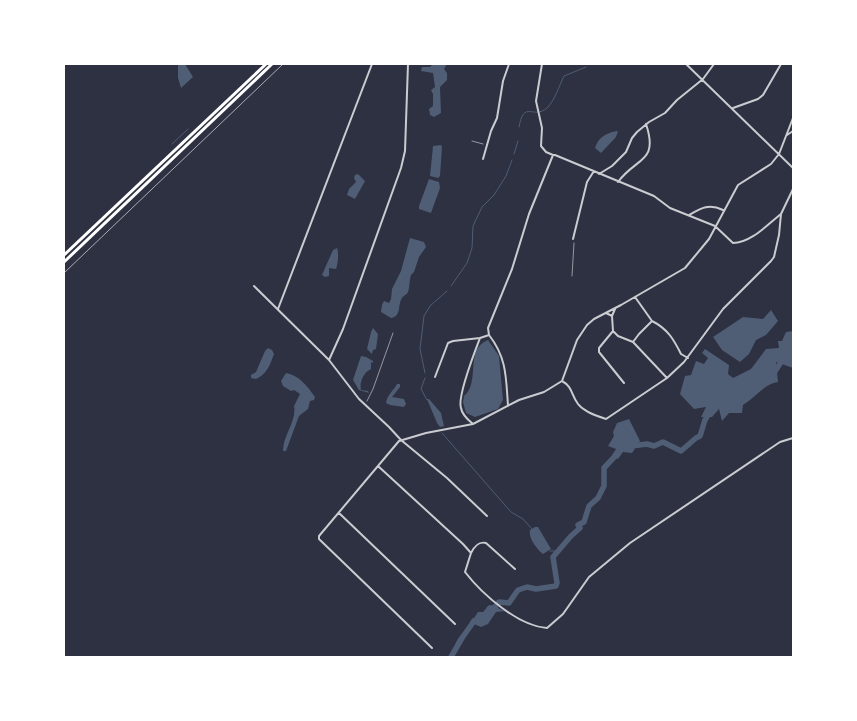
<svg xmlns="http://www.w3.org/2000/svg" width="857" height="721" font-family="Roboto,sans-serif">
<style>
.water{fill:#4f5d75}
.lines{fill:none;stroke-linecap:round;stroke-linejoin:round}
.stream{stroke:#4f5d75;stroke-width:1}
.river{stroke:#4f5d75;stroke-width:5.5}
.path{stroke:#fff;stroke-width:0.5}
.minor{stroke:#caccd0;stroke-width:2}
.primary{stroke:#fff;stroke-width:3}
.rail{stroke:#abadb3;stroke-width:1}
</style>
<rect width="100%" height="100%" fill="#2d3142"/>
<path class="water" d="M178,64H185L193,77L181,88L178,78Z
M433,64H447L444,69L447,73V80L440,87L441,113L434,117L430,115L429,109L433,106V94L431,90L435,87L433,73L421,71L422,67H430Z
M618,131L616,137L601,153L595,148C598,137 608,132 618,131Z
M441,145L442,147L440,176L438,178L430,176L433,146Z
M358,174L365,181L355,199L347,195L349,189L356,182L354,178L355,175Z
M429,179L439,182L440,188L431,213L419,209V206Z
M410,238L424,242L426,247L419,257L414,272L411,275C409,281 410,287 408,292C405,297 406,293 402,298C397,306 402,316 391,318L381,312L382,305L384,301L389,303L391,299L392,289L401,271Z
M337,248C339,253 338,264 336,269L329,268V276L325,277L322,275L333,250Z
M771,310L778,321L766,335L756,340L749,354L740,362L722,350L713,337L743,317L763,319Z
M373,328L378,334L376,349L373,350L372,354L367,349L371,332Z
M793,331V368L776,362L778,382C764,384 755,398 743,405L742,413H729L722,421L719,409L712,417H701L706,407L694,409L680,394L685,376L691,375L696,361L704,364L708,358L702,353L705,349L729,365L728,374L733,378L751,369L766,349L779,348L778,341H782L786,332Z
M488,340L499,356L503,400L498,409L475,417L466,413L463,402L464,396C481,382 464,349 488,340Z
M268,348L272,350L274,354C270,365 267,374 256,379L251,378V375L256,372L265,351Z
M361,356L366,357L373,361V363L371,362V369C364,372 359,382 361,390L368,391L369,393L359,390L353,380Z
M286,373C299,375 308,387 315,397L314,400L310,401L308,409L299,416L286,451H283C283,435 297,421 294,406L300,394L294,390L291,391L283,386L281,381Z
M397,384H400V387L392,397L404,399L406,404L404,407L390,405L386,403C387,395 394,390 397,384Z
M427,399H429L441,413L444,426L440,427L437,423Z
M629,419L640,441L632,453L623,452L618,459L612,455L616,449L608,446L614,436L613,432L617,423Z
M535,527H538L551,549L543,554C537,549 528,538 530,530Z
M489,605C495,605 500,610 506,611L496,612L488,624L481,627L474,624L459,640L461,645L454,649C456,636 468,631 471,620L474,618L478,612H483Z"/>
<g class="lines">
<path class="stream" d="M519,127C524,99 533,120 547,108C555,100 559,86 564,76L586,67
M172,144L188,129
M514,154L518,141
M451,286L467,263L472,248L473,226L482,207L494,195L506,176L512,160
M425,373L420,349L424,316L430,306L447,291
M425,378L421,389L427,400
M442,433L511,512L523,519L532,529
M550,551H557"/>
<path class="river" d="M772,376L783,359
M631,446L647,444L654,446L663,442L681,451L696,438L700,436L705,420L710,412
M489,609L494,608L499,602L509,603L518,590L527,587L536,589L556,586L557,583L553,557L571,536L580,528L578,525L584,522L589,506L598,498L604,486V468L618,453
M451,657L462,638L474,621"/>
<path class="path" d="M472,141L483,144
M572,276L574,243
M367,401L373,389L393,333"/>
<path class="minor" d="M542,64L536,101L542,128L541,146L546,152L553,155
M686,64L793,168
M733,108L758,99L763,95L781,64
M787,135L793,131
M483,159L491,131L497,118L503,81L509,64
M599,174L612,166L626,152L632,138L637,132L649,122L665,113L677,100L703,79L714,64
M618,182C636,157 659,163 646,124
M689,215C701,208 709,203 723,210
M573,239L587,182L594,171
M254,286L329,360L359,399L389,427L401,440L447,478L487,516
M278,309L372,64
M606,313L612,316L615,309
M612,316L613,331L618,336L633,342L639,334L652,321L635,297
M652,321C668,329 674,340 681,354L688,358
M613,331L599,348V352L624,383
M489,335C507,358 506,378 508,406
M633,342L667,378
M329,360L343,329L401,168L405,151L408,64
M435,377L448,343L453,341L480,338
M562,381C573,387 571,395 578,404C584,412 597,416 606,419L667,378L684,362L723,309L771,261L774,257L779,235L781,214L793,189
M473,424C468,420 462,415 461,408C457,397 475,351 480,338L489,335L488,328L512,269L529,214L553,155H555L654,196L670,208L715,226L733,243C751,243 768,224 781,214
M378,466L463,544L471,553L465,572C482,594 518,626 547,628L563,614L589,577L630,543L780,442L793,438
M339,513L455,624
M471,553C474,547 478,541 486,543L515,569
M432,648L319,539V536L399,441L426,433L473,424L519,400L544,392L562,381L577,340L587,325L594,319L621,305L685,268L709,239L738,185L771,164L779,154L793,118"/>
<path class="primary" d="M64,255L266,64
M64,262L272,64"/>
<path class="rail" d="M64,273L283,64"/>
</g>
<rect width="857" height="721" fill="none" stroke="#ffffff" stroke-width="130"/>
</svg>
